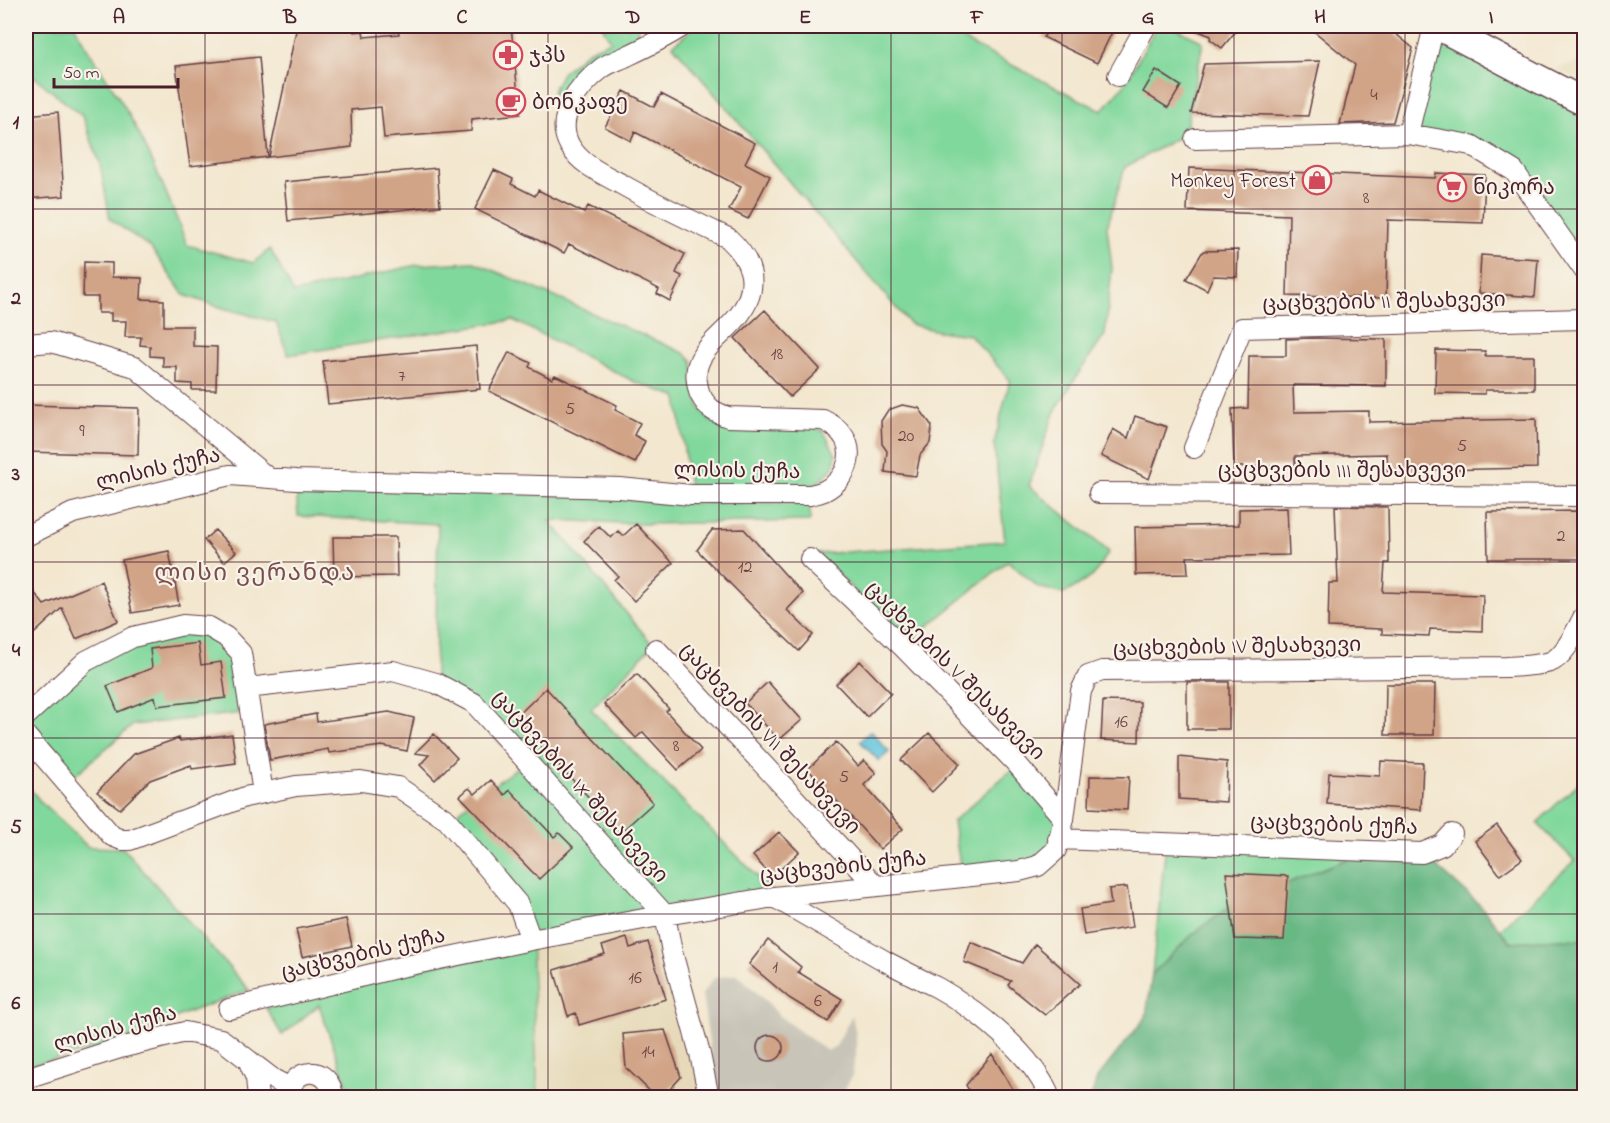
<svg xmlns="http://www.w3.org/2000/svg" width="1610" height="1123" font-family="'Indie Flower','Noto Sans Georgian',sans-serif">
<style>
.built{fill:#e7daba}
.industrial{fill:#c8c4b8}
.green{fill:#81d89c;stroke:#667c64;stroke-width:1.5}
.forest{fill:#68b884;stroke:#596c58;stroke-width:1.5}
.water{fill:#5fc4dd;stroke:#547284;stroke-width:1.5}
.building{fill:#d1a488}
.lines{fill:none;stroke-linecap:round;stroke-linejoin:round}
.street-casing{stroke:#633d44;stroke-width:22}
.secondary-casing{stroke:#633d44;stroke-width:30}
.street{stroke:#fff;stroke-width:20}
.secondary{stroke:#fff;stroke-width:27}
.grid{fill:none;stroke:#4a1f2b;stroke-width:1.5;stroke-opacity:0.55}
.labels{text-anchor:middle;stroke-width:4.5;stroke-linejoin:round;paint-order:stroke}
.number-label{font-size:18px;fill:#6c4042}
.poi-label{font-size:21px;fill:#4a1f2b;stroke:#f7f3e8;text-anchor:start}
.street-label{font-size:21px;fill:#4a1f2b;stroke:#f7f3e8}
.quarter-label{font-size:24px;letter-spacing:1.5px;fill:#794e4c;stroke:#f7f3e8}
.neatline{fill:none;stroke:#4a1f2b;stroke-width:2}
.grid-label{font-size:20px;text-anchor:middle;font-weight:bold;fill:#4a1f2b}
</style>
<rect width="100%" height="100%" fill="#f7f3e8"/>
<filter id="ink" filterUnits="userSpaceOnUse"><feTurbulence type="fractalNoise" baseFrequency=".0167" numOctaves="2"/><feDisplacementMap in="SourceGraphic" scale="12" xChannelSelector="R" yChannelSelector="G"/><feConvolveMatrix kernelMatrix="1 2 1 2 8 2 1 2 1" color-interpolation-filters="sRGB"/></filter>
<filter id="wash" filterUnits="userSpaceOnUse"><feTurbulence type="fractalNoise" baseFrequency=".008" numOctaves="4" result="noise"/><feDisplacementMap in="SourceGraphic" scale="24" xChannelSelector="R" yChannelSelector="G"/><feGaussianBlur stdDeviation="1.35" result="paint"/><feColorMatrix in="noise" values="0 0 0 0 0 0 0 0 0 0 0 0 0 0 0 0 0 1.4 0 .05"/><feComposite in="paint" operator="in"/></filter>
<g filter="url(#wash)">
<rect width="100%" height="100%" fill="#f3e7cf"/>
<path class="built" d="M1584,56V83L1556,69L1576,63Z
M665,915L710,1097H538L531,940Z"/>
<path class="industrial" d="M737,974L770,1005L779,1016L827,1051L836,1046L852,1015L856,1035V1055L852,1075L844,1091L804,1097H725L720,1093L715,1081L702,994L714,978Z"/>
<path class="green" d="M26,26H75C88,53 105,75 121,101C148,146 168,196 187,245L253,263L270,249L294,293L417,265L474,262L684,353L692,360L699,407L710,421L726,426H814L824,432L836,455L833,468L815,485L689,486L677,397L635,382L513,320L288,355L276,322L223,308L184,295L151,248L110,219L100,164L83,117L26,70Z
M602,26H638L637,40L593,65L561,99L552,92L562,73L588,51L611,41Z
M696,26H883L916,39L955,36L1102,111L1125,84L1157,26H1171L1203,42L1185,134L1125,167L1107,227L1112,268L1105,335L1078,374L1054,413L1029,486L1109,552L1093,576L1064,594L1038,587L1008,561L906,644L818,554L1005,541L994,444L1010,380L970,335L938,331L910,324L673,45Z
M1434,26L1584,102V270L1514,171L1471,145L1408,134Z
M296,487L536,494L687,503H810V521L645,524L549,520L653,645L591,709L771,890L664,907L435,677L438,524L298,516Z
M183,625L226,637L251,712L133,725L66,783L26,736V716L86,661Z
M526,761L665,915L531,940L538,1097H351L319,1005L282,1035L266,1008L531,940L518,904L447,820Z
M1015,767L1064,819L1048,859L962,877L953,821Z
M1584,778V940L1560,939L1510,942L1500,929L1575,861L1537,823Z
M26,784L41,802L88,847L123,848L249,990L184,1014L120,1042L26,1067Z
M1166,843L1367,851L1231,906L1192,935L1152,974Z"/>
<path class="forest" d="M1367,851L1422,853L1480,905L1510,942L1560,939L1584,940V1097L1091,1098L1097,1078L1146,1017L1152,974L1192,935L1231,906Z"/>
<path class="water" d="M871,731L889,752L879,761L860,741Z"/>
<g id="blocks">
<path class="building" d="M297,26H351L354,32L363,31L364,37L399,34L398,27L416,26H511L520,114L472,119L471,131L384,138L381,107L351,110L352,147L269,157Z
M1053,26H1115L1097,63L1043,37Z
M1186,26H1240L1222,48L1210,39L1211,36Z
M1308,26H1386L1413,48L1393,122L1340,124L1355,65Z
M259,57L268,157L190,166L176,66Z
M1320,61L1308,116L1191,113L1204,64Z
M1156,70L1181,86L1168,108L1143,92Z
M624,91L654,107L661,94L755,143L745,163L770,176L748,219L729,210L741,187L635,132L631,141L605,127Z
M58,112L64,196L26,199V115Z
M437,168L440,206L288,221L284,182Z
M1189,168L1435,178L1436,173L1485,175L1483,223L1388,220L1386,298L1287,296L1289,215L1187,211Z
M494,170L513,179L511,184L535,196L538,190L584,213L588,206L685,254L676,273L682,276L670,301L657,294L659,289L569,244L564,253L475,209Z
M1238,250L1237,277L1213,276L1207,290L1186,279L1203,251Z
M1481,255L1538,259L1535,297L1479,293Z
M84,262L112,263V277L142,278L141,299L164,300V326H193V346L217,347L216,390H192V384L177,383V367H163V357L150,356V346L140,345L141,337H125L126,321H111V313H98V297H83Z
M765,310L820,369L790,397L735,338Z
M1311,338L1386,339V386L1293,385L1294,412L1369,411V422L1536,419L1537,468L1387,471V454L1295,456V466L1234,467L1232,409L1248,408L1249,356H1286V339Z
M476,346L480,389L328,404L323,361Z
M1436,350L1485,351V356H1534V390H1485V394L1435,393Z
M509,352L531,363L529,367L552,379L555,375L617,405L615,410L640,423L634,435L645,441L635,463L489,391Z
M26,405L139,408L138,455L26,452Z
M902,405L919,408L932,426L930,443L920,455L916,476L885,472L887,451L882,444L881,421L888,410Z
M1135,416L1167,427L1149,479L1101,456L1113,429L1128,438Z
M1335,506L1388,507L1389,563H1385L1383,592L1483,595L1482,631L1430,629L1429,636L1382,634V629L1328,627L1329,583H1338Z
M1287,508L1289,555L1187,557L1188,574L1136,575L1135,527L1239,525V509Z
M1584,511V559H1488L1487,512Z
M636,524L673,563L634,601L614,580L618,576L584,541L599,526L611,538L618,531L623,536Z
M744,529L791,581L803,593L787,610L813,635L799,651L760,614L697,550L712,530Z
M215,530L236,552L224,562L204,540Z
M333,537H396L397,576L334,577Z
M169,551L179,605L132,613L122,560Z
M101,581L118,621L76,639L62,608L26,641V600L34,592L44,605Z
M198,643L201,665L221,662L226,698L157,706L155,697L118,712L107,686L152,668L150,649Z
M860,661L891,693L867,717L836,684Z
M637,674L669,709L666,711L701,750L678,770L643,732L636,738L604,704Z
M768,682L802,720L779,740L745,703Z
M1187,682H1229V729H1187Z
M1386,684H1435L1434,735H1385Z
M546,688L653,803L621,832L515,718Z
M1103,701L1140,702L1139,742L1101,740Z
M389,712L414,718L407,751L382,746L329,753L328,749L270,760L264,724L316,714L317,722Z
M929,733L960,764L932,792L901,760Z
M232,734L236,763L192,769L191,765L150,780L120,809L97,792L134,754L179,738L180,741Z
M434,734L457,758L435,780L420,765L429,755L415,753Z
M836,742L858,766L864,760L876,773L864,785L903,829L880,849L808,769Z
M1179,757L1227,762L1226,802L1179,799Z
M1381,761L1423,763L1421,810L1327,804L1329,773L1380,776Z
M1090,776L1129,777L1127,810L1089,808Z
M491,780L505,795L510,790L554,837L559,833L573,847L539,879L460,796L469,788L475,794Z
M1497,825L1522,859L1500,875L1475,841Z
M779,832L799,852L772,877L753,856Z
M1226,873L1288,876L1284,940L1235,939Z
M1127,887L1133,927L1084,935L1080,909L1111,904L1109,889Z
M346,919L352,946L302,957L296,929Z
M627,938L630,948L648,942L666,999L579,1025L576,1013L568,1016L554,970L605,954L602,946Z
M768,940L801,967L798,972L842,999L828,1022L789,998L749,964Z
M971,942L1022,963L1035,944L1080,984L1045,1015L1008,985L1011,981L964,962Z
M665,1030L681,1077L662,1098H657L626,1068L623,1034Z
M757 1048a13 13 0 1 1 26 0a13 13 0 1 1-26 0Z
M992,1054L1018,1098H973L966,1085Z"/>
</g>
</g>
<g filter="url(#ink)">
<use href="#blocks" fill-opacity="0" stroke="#633d44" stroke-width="1.5"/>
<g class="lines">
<g class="street-casing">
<path id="street" d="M1118,76L1146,26
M1408,134L1434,26
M1195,139L1408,134L1471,145L1514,171L1584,270
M26,344L51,342L135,367L268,478
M1194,448L1242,328L1584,319
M1099,493L1584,496
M26,536L73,513L230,475L296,480L620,488L691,495H810C814,494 819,493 824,491C849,479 859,447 836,428C833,425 827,422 823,420L728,417C714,412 708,409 701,396C698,391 698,387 697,382C691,350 727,335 742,311C760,283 751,259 728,238C692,221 656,204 621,184C603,174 581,165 570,146C553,117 580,85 602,68C609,63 619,60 627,56C646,47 665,38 683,26
M810,559L903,647L1016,763L1064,819
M656,649L875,885
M247,688L393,671L436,683L474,703L665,915L672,952L700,1054L709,1098
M26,716L86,661L133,637L183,625L209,627L226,637L241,653L263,793
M26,736L112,836L122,840H130L245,797L296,786L361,781L398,787L447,820L518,904L531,940
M1058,839L1422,853L1442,845L1452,834
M774,897C811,918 848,940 885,961C902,970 920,979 938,988C977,1010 1034,1055 1050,1098
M229,1009L396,968L531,940L665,915L774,897L1019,871L1038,866L1056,850L1064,819L1081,691L1088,676L1102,671L1507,667C1521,666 1537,666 1550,662C1565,657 1577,629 1584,616
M248,1060L256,1078L258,1098
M26,1078L120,1048L185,1032L221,1039L273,1079L290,1088
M289,1098C289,1065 332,1064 333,1098"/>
</g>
<g class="secondary-casing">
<path id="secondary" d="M1438,26L1533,76L1584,102"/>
</g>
<use href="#street" class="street"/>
<use href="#secondary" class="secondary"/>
</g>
</g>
<path class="grid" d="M205,26V1098M376,26V1098M548,26V1098M719,26V1098M891,26V1098M1062,26V1098M1234,26V1098M1405,26V1098M26,209H1584M26,385H1584M26,562H1584M26,738H1584M26,914H1584"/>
<defs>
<g id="pharmacy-ring" transform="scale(1.5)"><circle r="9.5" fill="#f7f3e8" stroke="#d1495b" stroke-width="1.5"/><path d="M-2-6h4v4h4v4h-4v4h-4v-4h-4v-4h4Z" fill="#d1495b"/></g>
<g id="cafe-ring" transform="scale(1.5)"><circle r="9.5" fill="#f7f3e8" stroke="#d1495b" stroke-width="1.5"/><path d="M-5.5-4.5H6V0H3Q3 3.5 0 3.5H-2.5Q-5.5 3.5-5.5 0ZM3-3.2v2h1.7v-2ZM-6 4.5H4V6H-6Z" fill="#d1495b"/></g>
<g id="shop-ring" transform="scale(1.5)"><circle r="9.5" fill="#f7f3e8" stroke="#d1495b" stroke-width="1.5"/><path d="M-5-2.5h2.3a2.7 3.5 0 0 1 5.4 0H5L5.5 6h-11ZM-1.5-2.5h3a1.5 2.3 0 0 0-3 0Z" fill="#d1495b"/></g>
<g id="supermarket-ring" transform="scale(1.5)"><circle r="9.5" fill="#f7f3e8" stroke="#d1495b" stroke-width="1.5"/><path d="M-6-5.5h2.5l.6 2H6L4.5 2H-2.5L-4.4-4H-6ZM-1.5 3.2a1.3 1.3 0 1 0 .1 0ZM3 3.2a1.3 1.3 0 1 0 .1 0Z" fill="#d1495b"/></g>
</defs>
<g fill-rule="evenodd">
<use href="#pharmacy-ring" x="508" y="55"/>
<use href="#cafe-ring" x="511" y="102"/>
<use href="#shop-ring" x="1317" y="180"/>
<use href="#supermarket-ring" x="1452" y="187"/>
</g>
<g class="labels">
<g class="number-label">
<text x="1374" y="100">4</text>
<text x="1366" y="203">8</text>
<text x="777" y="359">18</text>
<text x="402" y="381">7</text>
<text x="570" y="414">5</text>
<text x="82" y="436">9</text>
<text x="906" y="441">20</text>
<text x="1462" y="451">5</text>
<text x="1561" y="541">2</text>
<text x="745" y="572">12</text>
<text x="1121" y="727">16</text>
<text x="676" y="751">8</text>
<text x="844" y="782">5</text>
<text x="775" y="972">1</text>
<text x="635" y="983">16</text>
<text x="818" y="1006">6</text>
<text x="648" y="1057">14</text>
</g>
<g class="poi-label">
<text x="529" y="62">ჯპს</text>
<text x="532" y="109">ბონკაფე</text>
<text x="1296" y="187" text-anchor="end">Monkey Forest</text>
<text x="1473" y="194">ნიკორა</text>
</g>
<g class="street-label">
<text transform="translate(1384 301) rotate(-1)" y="7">ცაცხვების II შესახვევი</text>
<text transform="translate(158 468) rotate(-13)" y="7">ლისის ქუჩა</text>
<text transform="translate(737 470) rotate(1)" y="7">ლისის ქუჩა</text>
<text x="1342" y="477">ცაცხვების III შესახვევი</text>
<text transform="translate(1237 646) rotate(-1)" y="7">ცაცხვების IV შესახვევი</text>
<text transform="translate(956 670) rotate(45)" y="7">ცაცხვების V შესახვევი</text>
<text transform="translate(771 738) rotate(47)" y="7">ცაცხვების VII შესახვევი</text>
<text transform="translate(581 786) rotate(48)" y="7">ცაცხვების IX შესახვევი</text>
<text transform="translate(1334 824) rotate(2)" y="7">ცაცხვების ქუჩა</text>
<text transform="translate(843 866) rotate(-6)" y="7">ცაცხვების ქუჩა</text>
<text transform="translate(363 953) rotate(-13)" y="7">ცაცხვების ქუჩა</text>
<text transform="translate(115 1028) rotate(-15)" y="7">ლისის ქუჩა</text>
</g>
<g class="quarter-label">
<text x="255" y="580">ლისი ვერანდა</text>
</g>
</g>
<rect width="1610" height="1123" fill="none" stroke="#f7f3e8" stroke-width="66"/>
<path d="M54 78v9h124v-9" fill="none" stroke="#4a1f2b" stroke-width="3"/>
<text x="63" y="78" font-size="18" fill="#4a1f2b" stroke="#f7f3e8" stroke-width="4.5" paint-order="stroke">50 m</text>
<rect x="33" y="33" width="1544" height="1057" class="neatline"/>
<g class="grid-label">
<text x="119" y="23">A</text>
<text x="290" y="23">B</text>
<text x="462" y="23">C</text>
<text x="633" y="23">D</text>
<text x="805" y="23">E</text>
<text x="977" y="23">F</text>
<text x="1148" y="23">G</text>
<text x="1320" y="23">H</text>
<text x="1491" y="23">I</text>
<text x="16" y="128">1</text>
<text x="16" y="304">2</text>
<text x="16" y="480">3</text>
<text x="16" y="656">4</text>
<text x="16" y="833">5</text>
<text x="16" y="1009">6</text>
</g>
</svg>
